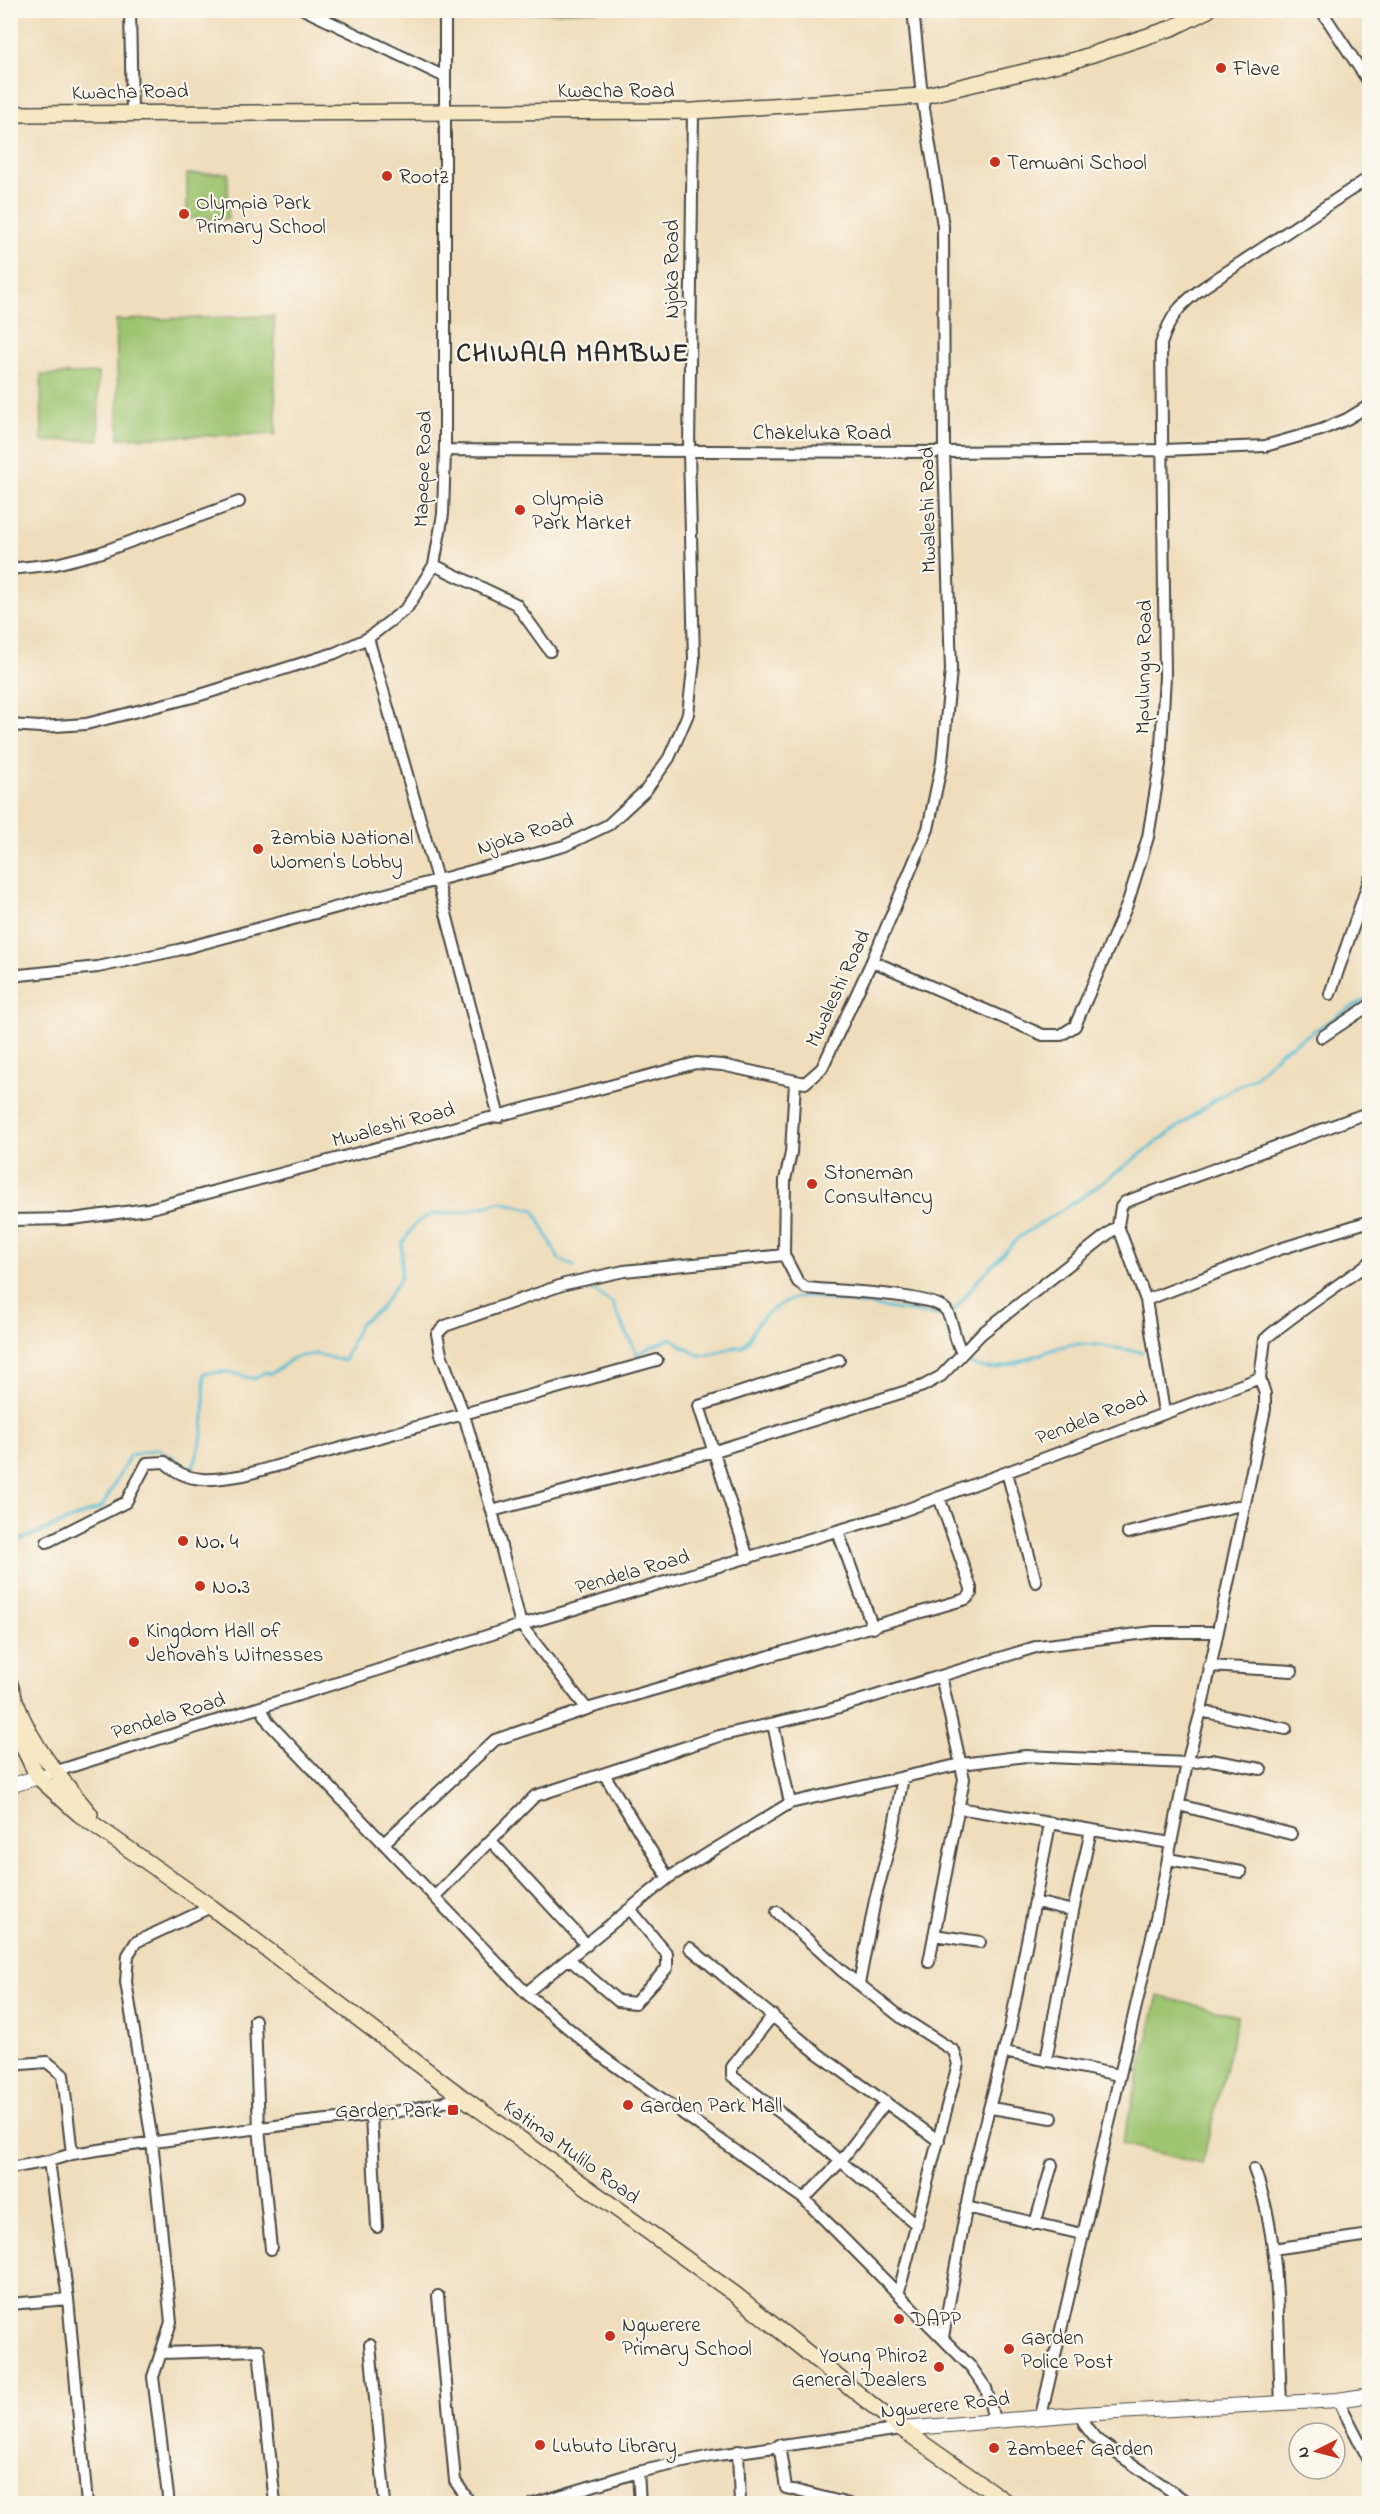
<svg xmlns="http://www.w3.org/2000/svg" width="1380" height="2514" font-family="'Indie Flower',sans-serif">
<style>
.green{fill:#9dc46f;stroke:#64784d;stroke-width:1.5}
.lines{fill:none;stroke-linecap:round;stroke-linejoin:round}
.stream{stroke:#58bdd5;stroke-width:3}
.minor-casing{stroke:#484641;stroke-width:14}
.tertiary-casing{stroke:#484641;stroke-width:16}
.secondary-casing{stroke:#484641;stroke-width:18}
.minor{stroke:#fff;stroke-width:10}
.tertiary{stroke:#fff;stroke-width:14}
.secondary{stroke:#f7e8c3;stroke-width:15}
.poi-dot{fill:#c8321e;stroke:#fbf7ec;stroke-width:2}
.labels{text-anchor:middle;stroke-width:4.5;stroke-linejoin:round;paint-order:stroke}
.poi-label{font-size:21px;fill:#2b2b2b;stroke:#fbf7ec;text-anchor:start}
.street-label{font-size:21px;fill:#2b2b2b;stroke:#fbf7ec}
.district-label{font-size:27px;font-weight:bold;letter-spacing:1.5px;fill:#2b2b2b;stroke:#fbf7ec}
</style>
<rect width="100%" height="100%" fill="#fbf7ec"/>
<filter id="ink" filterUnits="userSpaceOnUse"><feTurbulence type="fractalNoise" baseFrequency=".0167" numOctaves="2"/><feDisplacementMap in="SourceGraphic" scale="12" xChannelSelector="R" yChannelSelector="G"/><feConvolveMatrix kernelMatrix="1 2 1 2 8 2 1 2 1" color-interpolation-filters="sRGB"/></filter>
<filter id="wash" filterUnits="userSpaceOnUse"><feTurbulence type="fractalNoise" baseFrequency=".008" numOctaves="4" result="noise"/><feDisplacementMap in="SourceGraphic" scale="24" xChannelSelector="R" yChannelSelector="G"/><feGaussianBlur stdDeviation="1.35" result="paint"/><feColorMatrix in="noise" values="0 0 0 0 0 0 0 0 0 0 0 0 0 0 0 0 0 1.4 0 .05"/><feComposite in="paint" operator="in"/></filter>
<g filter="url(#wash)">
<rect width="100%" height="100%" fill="#efddbb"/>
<path class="green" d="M472,11V10L598,11L473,16Z
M228,173V219L187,218V174Z
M274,316L276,434L119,438L116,320Z
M98,373L99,440L42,441L41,375Z
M1158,1996L1238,2016L1202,2164L1122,2144Z"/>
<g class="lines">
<path class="stream" d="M587,1286L612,1303L637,1354L671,1338C679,1342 691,1354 700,1355C715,1358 727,1345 742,1347C754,1337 750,1331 758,1323C770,1309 787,1299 805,1296L943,1316L956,1351
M953,1312L978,1280L1019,1237L1081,1198L1216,1099L1255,1077L1280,1052L1370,996
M963,1358C993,1388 1044,1343 1081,1344C1101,1344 1122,1350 1142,1352
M15,1542L102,1507L130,1455L158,1449L192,1469C206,1439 205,1406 204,1373L229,1372L254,1379L265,1372L271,1374L295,1357L316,1354L344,1361L360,1323L381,1308L401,1277L402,1244L416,1223L432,1214L464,1212L501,1202L534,1210L559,1259L575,1267"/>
</g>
</g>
<g filter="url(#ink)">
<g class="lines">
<g class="minor-casing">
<path id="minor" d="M130,10L132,112
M305,10L443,76
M1321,10L1370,84
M445,450L944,452L1164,450L1265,446L1321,430L1347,419L1370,405
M434,565L516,604L550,651
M10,569L56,564L99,553L239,502
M368,638L437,879L499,1117
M10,725L40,727L86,724L197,696L335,653L368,638L407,608L434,565L443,514L445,450V10
M872,961L1043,1035H1061L1075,1026L1127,905L1148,837L1160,764L1165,676L1161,344C1171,315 1179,305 1204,287L1370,177
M10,976L98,967L178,950L564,846L608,825L646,790L669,758L688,714L694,660L689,451L693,111
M1330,994L1370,878
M1322,1037L1370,1005
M795,1082L791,1153L785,1180L784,1255L798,1282L806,1288C831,1291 932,1293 946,1310C954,1321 953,1339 962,1352
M10,1220L72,1219L148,1209L696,1063L722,1065L805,1083L822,1068L872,961L928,829L942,762L951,670L944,452L943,226L922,96L913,10
M784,1255L624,1271L565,1284L445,1326L437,1334L441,1354L464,1415L492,1511L521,1625L587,1709L966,1599L971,1594V1588L939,1497
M1146,1300L1280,1249L1370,1221
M1164,1412L1146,1300L1118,1226L1121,1207L1125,1202L1370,1112
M1007,1472L1036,1582
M492,1511L715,1451L923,1386L941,1376L981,1334L1118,1226
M838,1532L873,1628
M1128,1533L1245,1504
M47,1542L126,1502L147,1463L165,1462C187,1485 215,1480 244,1475L657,1360
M748,1558L699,1406L839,1360
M1209,1666L1292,1671
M261,1708L269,1723L526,1993L604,2058L804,2199L971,2367L986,2388L994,2420
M1201,1711L1286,1729
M773,1724L790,1803
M604,1774L668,1878
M38,1777L521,1625L897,1513L1260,1378
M1179,1805L1291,1834
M958,1808L1171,1843
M491,1841L587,1945
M385,1842L495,1740L587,1709
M1168,1859L1241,1872
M436,1895L535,1796L719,1736L826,1711L1039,1646L1154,1632H1216
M1036,1902L1073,1911
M777,1912L842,1971L902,2018L954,2051L958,2064L899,2291
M934,1935L980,1942
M690,1948L817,2053L939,2141
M569,1959L618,2001L635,2003L667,1968V1954L630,1909
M929,1962L964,1779L941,1676
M859,1984L875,1900L892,1836L903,1777
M526,1993L668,1878L790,1803L961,1764L1026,1756L1187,1763L1211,1760L1261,1769
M773,2015L732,2067V2076L802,2129L917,2225
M255,2020L259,2128L271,2249
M1004,2052L1119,2075
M1046,2061L1073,1911L1091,1830
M10,2065L47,2062L63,2075L72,2154C148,2142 223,2133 299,2123C354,2117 409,2113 462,2097
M991,2108L1052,2118
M371,2116L377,2227
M72,2154L49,2161L68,2299L87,2504
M10,2168L49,2161
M1254,2169C1282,2241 1277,2326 1281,2403
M804,2199L840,2162L886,2102
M966,2207L1082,2234
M1035,2224L1052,2165
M1273,2249L1370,2235
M438,2296L455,2481L471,2504
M10,2304L68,2299
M943,2337L973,2170L1010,2028L1050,1824
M370,2345L385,2504
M162,2353L259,2350L275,2504
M1338,2400L1370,2462
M1079,2414L1087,2428L1096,2439L1190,2504
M1041,2416L1155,1924L1187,1763L1201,1711L1265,1409V1394L1260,1378L1265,1339C1298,1311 1335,1288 1370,1262
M779,2445L786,2488L849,2504
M738,2451L740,2504
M638,2472L640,2504
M169,2504L153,2377L171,2322L152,2141L126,1982L128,1955L136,1942L211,1907
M533,2504L638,2472L711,2456L902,2429"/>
</g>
<g class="tertiary-casing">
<path id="tertiary" d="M10,1786L38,1777
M902,2429L1079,2414L1338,2400L1370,2395"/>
</g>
<g class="secondary-casing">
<path id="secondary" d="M10,114L693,111L922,96L1075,60L1172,28L1208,10
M10,1684C25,1739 55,1772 90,1814
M10,1721L38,1777L79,1814L211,1907L462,2097L736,2295L902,2429L1009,2504"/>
</g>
<use href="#minor" class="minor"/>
<use href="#tertiary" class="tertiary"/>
<use href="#secondary" class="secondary"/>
</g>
</g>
<g class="poi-dot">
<circle cx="1221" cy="68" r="6"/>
<circle cx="995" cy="162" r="6"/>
<circle cx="387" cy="176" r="6"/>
<circle cx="184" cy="214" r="6"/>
<circle cx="520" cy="510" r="6"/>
<circle cx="258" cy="849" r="6"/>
<circle cx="812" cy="1184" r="6"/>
<circle cx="183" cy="1541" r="6"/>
<circle cx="200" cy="1586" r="6"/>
<circle cx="134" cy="1642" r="6"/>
<circle cx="628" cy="2105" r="6"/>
<rect x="447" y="2104" width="12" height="12" rx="3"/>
<circle cx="899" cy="2319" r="6"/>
<circle cx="610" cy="2336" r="6"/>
<circle cx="1009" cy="2349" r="6"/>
<circle cx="939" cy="2367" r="6"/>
<circle cx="540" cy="2445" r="6"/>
<circle cx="994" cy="2448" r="6"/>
</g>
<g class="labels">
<g class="poi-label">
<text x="1233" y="75">Flave</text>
<text x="1007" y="169">Temwani School</text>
<text x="399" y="183">Rootz</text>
<text x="196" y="209">Olympia Park<tspan x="196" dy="24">Primary School</tspan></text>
<text x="532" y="505">Olympia<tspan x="532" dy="24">Park Market</tspan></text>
<text x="270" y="844">Zambia National<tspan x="270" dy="24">Women's Lobby</tspan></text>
<text x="824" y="1179">Stoneman<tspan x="824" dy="24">Consultancy</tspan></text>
<text x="195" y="1548">No. 4</text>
<text x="212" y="1593">No.3</text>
<text x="146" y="1637">Kingdom Hall of<tspan x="146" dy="24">Jehovah's Witnesses</tspan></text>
<text x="640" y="2112">Garden Park Mall</text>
<text x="441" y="2117" text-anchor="end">Garden Park</text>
<text x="911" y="2326">DAPP</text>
<text x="622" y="2331">Ngwerere<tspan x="622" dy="24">Primary School</tspan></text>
<text x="1021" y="2344">Garden<tspan x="1021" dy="24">Police Post</tspan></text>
<text x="927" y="2362" text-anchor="end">Young Phiroz<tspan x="927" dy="24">General Dealers</tspan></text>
<text x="552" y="2452">Lubuto Library</text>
<text x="1006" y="2455">Zambeef Garden</text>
</g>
<g class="street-label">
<text x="616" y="97">Kwacha Road</text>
<text transform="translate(130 91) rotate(-1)" y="7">Kwacha Road</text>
<text transform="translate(671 269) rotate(-90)" y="7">Njoka Road</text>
<text x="822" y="439">Chakeluka Road</text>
<text transform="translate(422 469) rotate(-88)" y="7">Mapepe Road</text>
<text transform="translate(927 510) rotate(-91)" y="7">Mwaleshi Road</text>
<text transform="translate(1143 667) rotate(-89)" y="7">Mpulungu Road</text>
<text transform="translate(525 833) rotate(-17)" y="7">Njoka Road</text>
<text transform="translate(837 988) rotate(-65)" y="7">Mwaleshi Road</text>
<text transform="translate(393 1124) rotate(-15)" y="7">Mwaleshi Road</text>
<text transform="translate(1091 1417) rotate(-21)" y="7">Pendela Road</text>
<text transform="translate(632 1571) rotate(-16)" y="7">Pendela Road</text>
<text transform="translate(168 1715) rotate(-17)" y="7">Pendela Road</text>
<text transform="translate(572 2151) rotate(36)" y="7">Katima Mulilo Road</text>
<text transform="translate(945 2404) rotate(-6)" y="7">Ngwerere Road</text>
</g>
<g class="district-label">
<text x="573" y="361">CHIWALA MAMBWE</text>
</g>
</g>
<rect width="1380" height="2514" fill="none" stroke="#fbf7ec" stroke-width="36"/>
<g transform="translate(1317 2451) rotate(264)"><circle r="28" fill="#fbf7ec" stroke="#a8a59f" stroke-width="1.5"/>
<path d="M0-4.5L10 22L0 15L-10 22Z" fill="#c8321e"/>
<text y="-9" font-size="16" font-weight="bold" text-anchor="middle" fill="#2b2b2b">N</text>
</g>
</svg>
